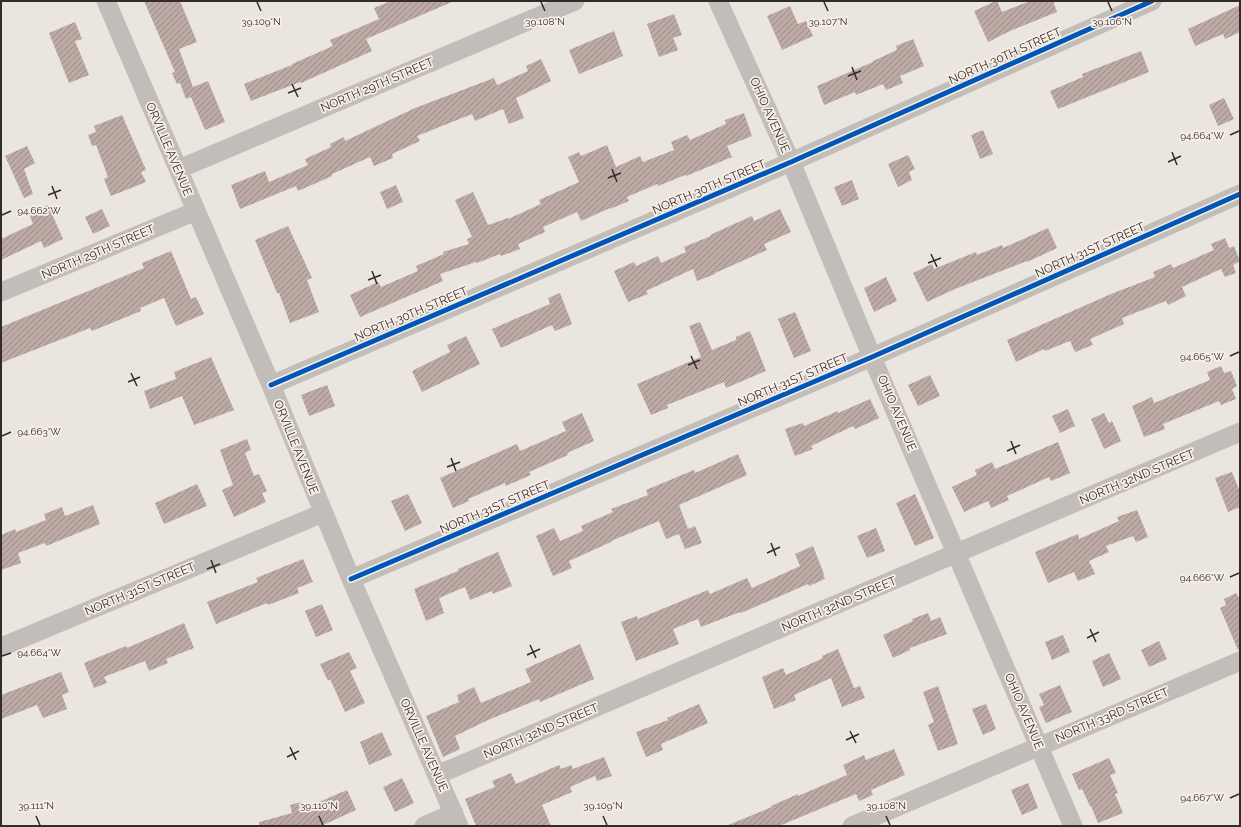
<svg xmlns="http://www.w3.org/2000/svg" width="1241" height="827" font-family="Raleway,sans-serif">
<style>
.building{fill:url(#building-hatch)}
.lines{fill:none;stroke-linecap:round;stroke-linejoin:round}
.minor{stroke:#c3bdb9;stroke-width:19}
.cycleway-casing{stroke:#f7efe8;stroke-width:8}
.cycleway{stroke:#0057b8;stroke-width:5}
.ticks{fill:none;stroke:#332b28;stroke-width:1.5}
.labels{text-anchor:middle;stroke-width:3.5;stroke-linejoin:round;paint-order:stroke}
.street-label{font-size:12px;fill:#332b28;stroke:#f7efe8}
.ticks-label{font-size:10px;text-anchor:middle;fill:#332b28;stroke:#f7efe8;stroke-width:3.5;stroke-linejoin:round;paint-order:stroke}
</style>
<defs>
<pattern id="building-hatch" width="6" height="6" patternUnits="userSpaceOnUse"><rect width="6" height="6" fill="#bdaaa4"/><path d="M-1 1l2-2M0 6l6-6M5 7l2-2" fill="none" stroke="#9a8b86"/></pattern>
</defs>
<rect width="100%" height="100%" fill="#ebe5e0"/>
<path class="building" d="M144,1H180L197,42L179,49L193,87L208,81L225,122L205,130L191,97L186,99L180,83L177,84L172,73L175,72Z
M391,1H454L366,39L372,51L301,83L300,82L251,101L244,84L292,65V64L333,46L330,40L379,19L374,8Z
M996,1H997L1002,12L1030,1H1053L1057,12L1010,31L988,42L974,11Z
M1240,5V32L1225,39L1223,34L1195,46L1188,29Z
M790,6L798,24L806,21L813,36L782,50L767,16Z
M674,14L682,35L673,38L678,50L659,57L647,24Z
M75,22L82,39L75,41L89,75L69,83L49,33Z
M614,31L623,56L579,74L569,50Z
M913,39L924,66L900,76L903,83L886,90L883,84L856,95L855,92L824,105L817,86L873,62V61L897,50L896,46Z
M1141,51L1149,72L1058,109L1050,91L1083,77L1082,74Z
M541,59L551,81L516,98L524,118L509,124L503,109L475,121L472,114L417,136L420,141L392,154L393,158L374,166L370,157L332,174V176L298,191L296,186L240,209L231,185L265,171L269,182L308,165L305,159L331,147L330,144L344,137L345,141L415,108L494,78L497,85L528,71L526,66Z
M1224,98L1234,119L1218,126L1209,105Z
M744,113L752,136L727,146L732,157L686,176L685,175L658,186L657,184L627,197L629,201L610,209V208L581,221L577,212L543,227L545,232L518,244L520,249L501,256L500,254L477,263L476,262L440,274L443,281L360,317L350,295L378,282L381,287L418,271L416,266L444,254L443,252L469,244L467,239L472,237L455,200L473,192L488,225L508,218V219L541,204L539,200L579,182L568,157L579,152L581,156L607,145L616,167L640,156L643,162L674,150L671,142L687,135L690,140L726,124L725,120Z
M122,115L146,170L141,172L146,182L111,196L104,179L108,177L96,145L92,146L88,135L96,132L94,126Z
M983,130L993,154L980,159L971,135Z
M27,146L35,163L24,169L33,194L24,198L5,156Z
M908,155L915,169L909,172L912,180L898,187L888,164Z
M852,180L859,199L842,206L834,187Z
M396,185L403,202L387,209L380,192Z
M48,205L63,239L44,248L41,241L1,260V239L33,224L29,214Z
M102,209L110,226L93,234L85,217Z
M780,209L791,232L764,244L767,250L715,273V274L697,281L693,269L646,291L648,294L628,302L614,271L634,262L636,266L658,256L661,263L686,252L684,247L711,236L710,235L734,224L752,216L754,221Z
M288,226L312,278L307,280L319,312L290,323L279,293H277L255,240Z
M1048,228L1057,248L1027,262V261L955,289L927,302L913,273L932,264L934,269L976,252L977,255L1002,245L1003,248Z
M1225,238L1229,248L1234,246L1240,261L1233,265L1236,273L1225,277L1221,269L1182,287L1186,296L1168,305L1166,301L1122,318L1124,324L1090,339L1093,345L1075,352L1070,341L1045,351L1044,349L1016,362L1007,340L1111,294L1155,277L1153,272L1171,264L1173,268L1214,250L1211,244Z
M171,251L191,299L196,297L204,314L176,326L164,298L140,308L141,311L92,331L90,328L1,363V327L144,268L142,263Z
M886,277L897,301L874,312L864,288Z
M560,293L572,324L555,331L552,325L501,348L492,329L550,304L548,298Z
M795,312L811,351L794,358L778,319Z
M700,322L712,350L736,340V337L750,331L766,371L726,388L724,382L667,405L668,408L651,415L637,384L701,357L689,326Z
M466,336L480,364L422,392L412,371L450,352L447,345Z
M211,357L234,410L194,425L182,396L150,409L144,391L176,379L174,372Z
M1221,366L1224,373L1231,371L1237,386L1232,389L1236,399L1221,405L1219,401L1163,424L1165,429L1144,437L1132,406L1152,397L1154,403L1210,380L1207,372Z
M930,375L940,396L918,406L908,385Z
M327,385L335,406L309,416L301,395Z
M870,399L879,418L855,429L853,426L811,446L813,449L795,456L785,429L803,423L804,426L838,411V413Z
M1068,409L1075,426L1060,433L1052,416Z
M582,413L594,441L567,453L568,455L529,472L531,475L506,486L505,483L468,499L469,501L453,508L440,478L517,444L520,451L566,431L562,422Z
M1104,413L1109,423L1112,421L1121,441L1104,449L1091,419Z
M247,439L251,450L245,453L254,476L259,474L267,491L262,493L266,502L234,517L222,490L233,485L220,450Z
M1058,442L1070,473L1051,481L1049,477L1007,496L1009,500L991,508L988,501L964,512L952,487L977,475L975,470L992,462L995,469Z
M738,454L747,475L679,505L688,529L695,526L702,543L685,549L679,534L666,539L659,521L611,541V542L569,561L572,568L553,576L536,536L554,528L560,541L583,531L581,526L613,512L611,509L648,495L646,490L694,470L695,473Z
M1232,472L1240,492V507L1228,512L1215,478Z
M197,484L207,506L164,524L155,503Z
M408,494L422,523L405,531L391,501Z
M915,494L934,538L915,546L896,503Z
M93,505L100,524L46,546L45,543L18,553L21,563L1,570V535L15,529L16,532L46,520L44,514L62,507L65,516Z
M1137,510L1148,537L1136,542L1133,536L1106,546L1109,552L1089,561L1095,574L1078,581L1074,572L1048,583L1035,552L1078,534L1079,539L1119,521L1117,517Z
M876,528L885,551L867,558L857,536Z
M813,546L824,574L823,575L825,579L809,586L808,584L741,613L740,612L701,627L698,619L673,629L679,644L636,661L621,622L637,616L638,619L708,590L710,594L747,578L752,588L800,566L795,554Z
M498,552L512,586L493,594L492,591L470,600L465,587L439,598L444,613L426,621L414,589L458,571V569Z
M303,559L313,582L297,588L299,593L268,605L267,603L216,624L207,602L258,582L256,578Z
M1236,593L1240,599V650H1238L1220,608L1226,605L1224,599Z
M322,604L333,630L316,637L305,611Z
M928,613L931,621L940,617L947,634L910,648V650L893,658L883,635L913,621L912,619Z
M184,623L194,648L166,659L168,663L149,671L145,661L104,677L107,683L94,688L84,663L126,646L127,648Z
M1063,635L1070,652L1052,660L1045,642Z
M1159,641L1167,659L1149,667L1141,650Z
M580,644L594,679L540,702L539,699L488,720L455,736L460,749L443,757L426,716L459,702L457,695L474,687L481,703L531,682L525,669Z
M838,649L854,688L860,686L865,698L842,707L831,678L794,695L796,700L774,709L762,677L783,668L786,675L823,658L822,656Z
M349,652L357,668L350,671L365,703L345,712L330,679L328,681L320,664Z
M1109,653L1121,679L1103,687L1092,661Z
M61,672L69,692L62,695L67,709L43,718L37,705L1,719V695Z
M1060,685L1072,712L1046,723L1039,707L1044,705L1039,694Z
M938,686L958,744L938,751L928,725L934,722L923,692Z
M699,704L708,723L661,744L663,750L646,757L636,732L668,720L667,718Z
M986,704L996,729L983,735L972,709Z
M382,732L392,755L369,765L360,742Z
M894,749L905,775L871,790L873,795L859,801L856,794L779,826H726L772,807L771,806L798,794V796L847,775L843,765L864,755L866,760Z
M604,757L612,776L597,781L595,776L570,787L572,792L542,805L551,826H476L465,799L495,787L492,781L511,773L516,784L559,765L561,769L571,765L573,769Z
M1109,758L1116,773L1110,775L1118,793L1115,794L1123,813L1098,823L1091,806H1090L1082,789L1079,790L1072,774Z
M402,778L414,803L395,812L383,787Z
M1028,783L1038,808L1022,815L1011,790Z
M347,790L356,810L321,826H259V822L292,813L290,805L301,802L303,809Z"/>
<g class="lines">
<path class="minor" d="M106,1L271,385L351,579L459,826
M718,1L791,162L872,357L1073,826
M179,169L575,1
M1,292L196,211
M271,385L791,162L1152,1
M351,579L872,357L1240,194
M1,647L323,513
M437,775L1240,432
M424,826L454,813
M852,826L1240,661"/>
<g class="cycleway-casing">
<path id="cycleway" d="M271,385L791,162L1152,1
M351,579L872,357L1240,194"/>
</g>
<use href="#cycleway" class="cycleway"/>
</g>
<path class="ticks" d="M257,2L261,11M541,2L545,11M824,2L828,11M1108,2L1112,11M852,67L857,80M848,76L861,71M292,84L298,97M288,93L301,88M1230,135L1239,131M1172,152L1177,165M1168,162L1181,156M612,169L617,182M608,178L621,173M52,186L57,199M48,195L61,190M2,215L11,211M931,254L937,267M928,263L941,258M372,271L377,284M368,280L381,275M691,356L697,369M1230,356L1239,352M688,365L700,360M131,373L137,386M128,382L140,377M2,436L11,432M1011,441L1016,454M1007,451L1020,445M451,458L456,471M447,467L460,462M771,543L776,556M767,553L780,547M211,560L216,573M207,569L220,564M1230,577L1239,573M1090,629L1096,642M1087,638L1099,632M530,645L536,658M527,655L540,649M2,656L11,653M850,731L856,743M846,740L859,734M290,747L296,760M287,757L299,751M1230,798L1239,794M36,816L40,825M319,816L323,825M603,816L607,825M886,816L890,825"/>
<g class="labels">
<g class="street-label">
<text transform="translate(1005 56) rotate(-24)" y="4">NORTH 30TH STREET</text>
<text transform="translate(377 85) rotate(-23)" y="4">NORTH 29TH STREET</text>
<text transform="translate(770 115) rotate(66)" y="4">OHIO AVENUE</text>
<text transform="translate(169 149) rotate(67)" y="4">ORVILLE AVENUE</text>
<text transform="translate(709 187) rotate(-23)" y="4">NORTH 30TH STREET</text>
<text transform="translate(1090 250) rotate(-24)" y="4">NORTH 31ST STREET</text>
<text transform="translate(98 252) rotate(-23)" y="4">NORTH 29TH STREET</text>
<text transform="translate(411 314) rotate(-23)" y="4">NORTH 30TH STREET</text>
<text transform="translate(793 380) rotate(-23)" y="4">NORTH 31ST STREET</text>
<text transform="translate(897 413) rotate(67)" y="4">OHIO AVENUE</text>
<text transform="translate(296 447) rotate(68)" y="4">ORVILLE AVENUE</text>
<text transform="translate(1137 477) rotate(-23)" y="4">NORTH 32ND STREET</text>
<text transform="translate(495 507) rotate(-23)" y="4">NORTH 31ST STREET</text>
<text transform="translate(140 589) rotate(-23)" y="4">NORTH 31ST STREET</text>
<text transform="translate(839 604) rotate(-23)" y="4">NORTH 32ND STREET</text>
<text transform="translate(1024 711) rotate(67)" y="4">OHIO AVENUE</text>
<text transform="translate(1112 715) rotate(-23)" y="4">NORTH 33RD STREET</text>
<text transform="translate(541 731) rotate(-23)" y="4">NORTH 32ND STREET</text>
<text transform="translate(424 745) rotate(66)" y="4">ORVILLE AVENUE</text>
</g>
</g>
<g class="ticks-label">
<text x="261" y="25">39.109°N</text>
<text x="545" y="25">39.108°N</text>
<text x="828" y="25">39.107°N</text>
<text x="1112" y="25">39.106°N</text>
<text x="1202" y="139">94.664°W</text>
<text x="39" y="214">94.662°W</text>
<text x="1202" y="360">94.665°W</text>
<text x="39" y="435">94.663°W</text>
<text x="1202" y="581">94.666°W</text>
<text x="39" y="656">94.664°W</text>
<text x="1202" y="801">94.667°W</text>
<text x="36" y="809">39.111°N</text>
<text x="319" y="809">39.110°N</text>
<text x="603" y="809">39.109°N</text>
<text x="886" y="809">39.108°N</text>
</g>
<rect width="1241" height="827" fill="none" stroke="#332b28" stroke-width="4"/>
</svg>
